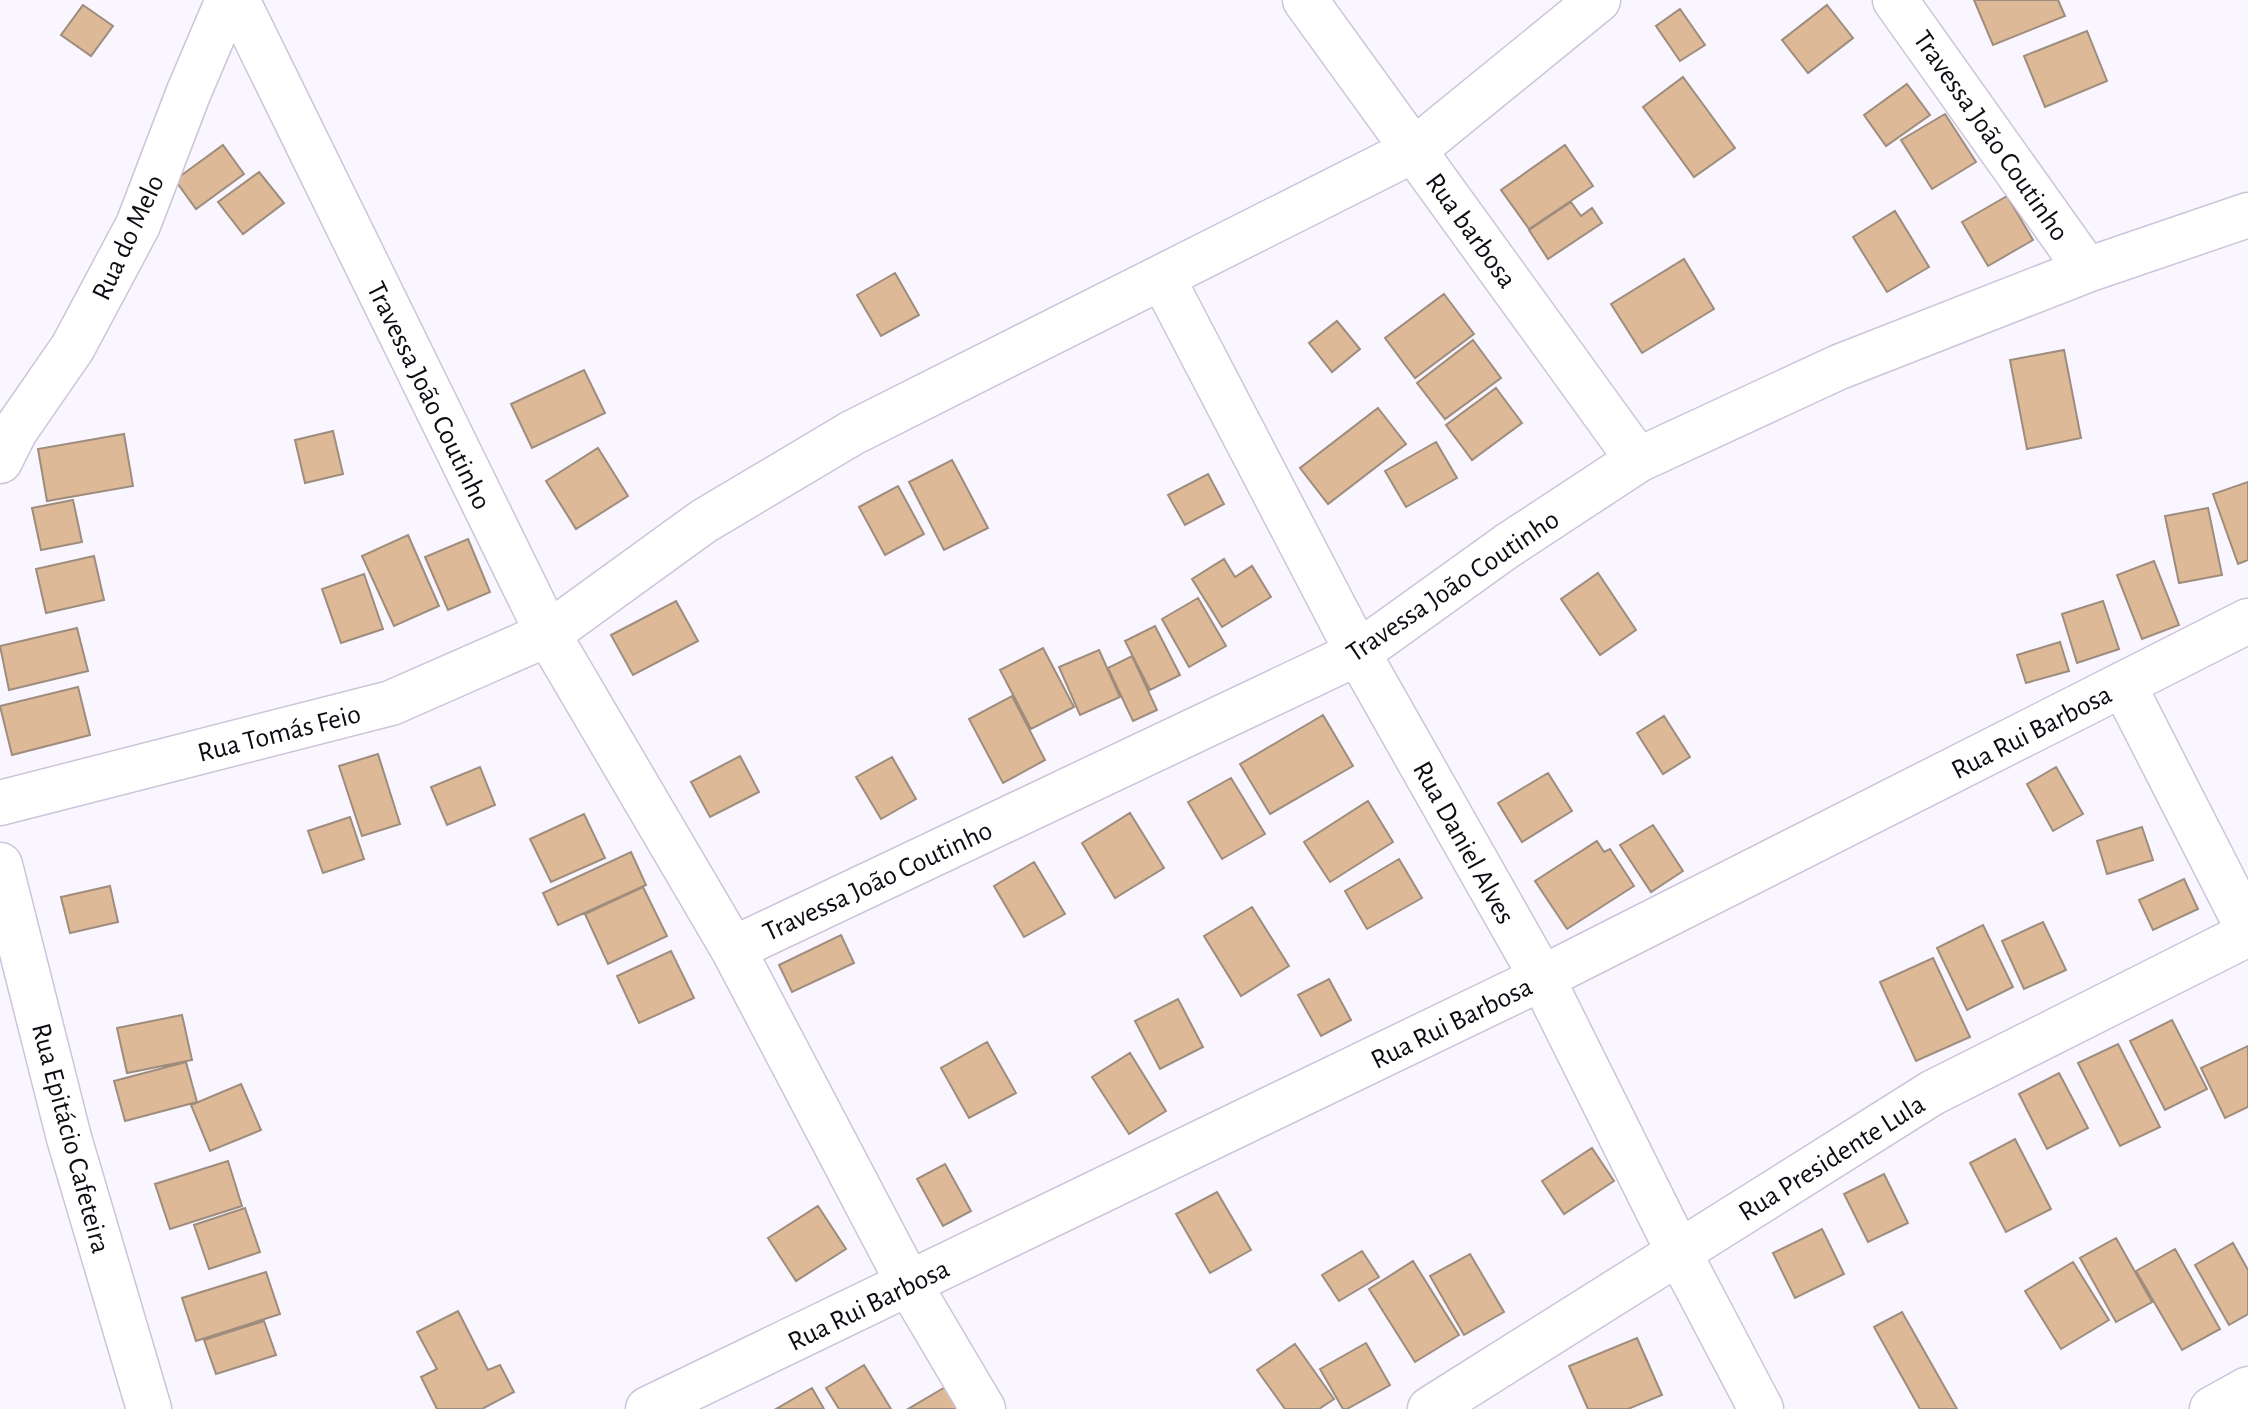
<svg xmlns="http://www.w3.org/2000/svg" width="2248" height="1409" font-family="'Alegreya Sans',sans-serif">
<style>
.building{fill:#deb998;stroke:#9e8c7d;stroke-width:2}
.lines{fill:none;stroke-linecap:round;stroke-linejoin:round}
.minor-casing{stroke:#ccc5da;stroke-width:47}
.minor{stroke:#fff;stroke-width:44}
.labels{text-anchor:middle;stroke-width:8;stroke-linejoin:round;paint-order:stroke}
.street-label{font-size:28px;fill:#0e0b12;stroke:#fff}
</style>
<rect width="100%" height="100%" fill="#f9f6ff"/>
<path class="building" d="M1974,0H2058L2065,16L1993,45Z
M83,5L113,26L91,56L61,35Z
M1827,5L1853,38L1808,73L1782,40Z
M1680,9L1705,45L1680,61L1656,26Z
M2087,31L2107,81L2045,107L2024,56Z
M1683,77L1735,148L1694,177L1643,107Z
M1907,84L1930,115L1886,146L1864,115Z
M1945,114L1976,162L1932,189L1901,140Z
M223,145L244,174L196,209L175,180Z
M1565,145L1593,186L1529,229L1501,190Z
M259,172L284,203L243,234L218,202Z
M2007,196L2033,240L1988,266L1962,222Z
M1571,202L1581,216L1592,208L1602,223L1548,259L1529,230Z
M1895,211L1929,267L1887,292L1853,237Z
M1684,259L1714,309L1642,353L1611,304Z
M895,273L919,315L881,336L857,295Z
M1444,294L1474,334L1415,378L1385,338Z
M1337,321L1360,349L1332,372L1309,343Z
M1473,340L1501,378L1445,419L1417,383Z
M2064,350L2081,438L2027,449L2010,360Z
M584,370L605,413L532,448L511,404Z
M1496,388L1522,423L1472,460L1446,425Z
M1378,408L1406,444L1328,504L1300,468Z
M333,431L343,474L305,483L295,440Z
M124,434L133,486L47,501L38,449Z
M1436,442L1457,478L1406,507L1385,471Z
M598,448L628,496L576,529L546,481Z
M952,460L988,528L944,550L909,482Z
M1208,474L1224,504L1185,525L1168,495Z
M2248,482V560L2238,564L2213,494Z
M898,486L924,534L885,555L859,507Z
M73,500L82,542L41,550L32,508Z
M2208,508L2222,575L2179,583L2165,516Z
M408,535L439,606L394,626L362,556Z
M468,539L490,592L448,610L425,557Z
M94,556L104,600L46,613L36,569Z
M1224,559L1235,577L1252,566L1271,597L1222,627L1192,579Z
M2154,561L2179,625L2142,639L2117,575Z
M1598,573L1636,630L1600,655L1561,599Z
M364,574L383,629L341,643L322,589Z
M1198,598L1226,646L1189,667L1162,619Z
M676,601L698,641L633,675L611,635Z
M2103,601L2119,649L2077,663L2062,614Z
M1155,626L1180,675L1150,690L1125,641Z
M77,628L88,671L9,690L0,646Z
M2060,642L2069,671L2026,683L2017,655Z
M1043,648L1074,707L1031,729L1000,670Z
M1099,650L1120,697L1080,715L1059,667Z
M1132,656L1157,710L1133,721L1108,668Z
M78,687L90,735L12,755L0,706Z
M1012,696L1045,760L1003,783L969,719Z
M1323,715L1353,766L1270,814L1240,764Z
M1664,716L1690,757L1663,774L1637,733Z
M378,754L400,824L362,836L339,766Z
M740,756L759,792L710,817L691,782Z
M892,757L916,799L881,819L856,777Z
M480,767L495,805L447,825L431,787Z
M2056,767L2083,814L2053,831L2027,784Z
M1548,773L1572,811L1522,842L1498,803Z
M1231,778L1265,834L1222,859L1188,802Z
M1368,801L1393,842L1330,882L1304,842Z
M1130,813L1164,868L1115,898L1082,843Z
M584,814L605,858L551,882L530,839Z
M350,817L364,859L323,873L308,831Z
M1653,825L1683,871L1651,892L1620,845Z
M2142,827L2153,860L2107,874L2097,841Z
M1597,841L1604,852L1610,849L1634,886L1567,929L1535,881Z
M631,852L646,885L558,925L543,893Z
M1399,859L1422,898L1367,929L1345,891Z
M1034,862L1065,914L1024,937L994,886Z
M2184,879L2198,909L2153,930L2139,900Z
M110,886L118,922L70,933L61,897Z
M643,887L667,936L608,964L585,914Z
M1252,907L1289,966L1241,996L1204,936Z
M2043,922L2066,970L2024,989L2002,941Z
M1983,925L2013,987L1967,1010L1937,948Z
M841,935L854,963L792,992L779,965Z
M671,951L694,998L639,1023L617,976Z
M1933,958L1970,1037L1916,1061L1880,982Z
M1329,979L1351,1020L1321,1036L1298,995Z
M1178,999L1203,1047L1160,1069L1135,1021Z
M182,1015L192,1060L127,1073L117,1028Z
M2172,1020L2207,1089L2165,1110L2130,1041Z
M987,1042L1016,1093L969,1118L941,1068Z
M2118,1044L2160,1127L2120,1146L2078,1063Z
M2248,1046V1107L2225,1118L2201,1068Z
M1130,1053L1166,1111L1129,1134L1092,1077Z
M186,1062L197,1102L125,1121L114,1081Z
M2059,1073L2088,1128L2047,1149L2019,1094Z
M241,1084L261,1130L210,1151L191,1105Z
M2015,1139L2051,1209L2006,1232L1970,1163Z
M1592,1148L1614,1181L1564,1214L1542,1181Z
M228,1161L242,1206L170,1229L155,1184Z
M945,1164L971,1211L943,1226L917,1179Z
M1884,1174L1908,1223L1868,1242L1844,1194Z
M1217,1192L1251,1250L1210,1273L1176,1214Z
M818,1206L846,1249L796,1281L768,1238Z
M245,1208L260,1252L209,1269L194,1225Z
M1822,1229L1844,1274L1795,1298L1773,1253Z
M2116,1238L2152,1302L2116,1322L2080,1258Z
M2233,1243L2248,1270V1314L2229,1325L2195,1265Z
M2175,1249L2220,1329L2182,1350L2136,1271Z
M1362,1251L1379,1277L1339,1301L1322,1275Z
M1470,1254L1504,1312L1464,1335L1430,1276Z
M1413,1261L1459,1335L1415,1362L1369,1289Z
M2073,1262L2109,1320L2061,1349L2025,1291Z
M266,1272L280,1314L196,1341L182,1298Z
M458,1311L488,1370L500,1365L514,1392L482,1409H437L421,1377L437,1369L417,1332Z
M1902,1312L1957,1409H1920L1874,1327Z
M264,1321L276,1355L216,1374L204,1340Z
M1637,1338L1662,1395L1628,1409H1588L1569,1366Z
M1366,1343L1390,1385L1347,1409H1343L1320,1369Z
M1295,1344L1334,1399L1319,1409H1285L1257,1370Z
M864,1365L891,1409H839L826,1388Z
M952,1383L967,1409H908Z
M812,1388L824,1409H776Z"/>
<g class="lines">
<g class="minor-casing">
<path id="minor" d="M237,0L548,634L733,949L909,1284L983,1409
M1305,0L1638,460
M1895,0L2087,270
M1163,279L1358,653L1542,978L1679,1253L1761,1409
M0,461L15,431L73,347L138,225L188,94L228,0
M2123,684L2248,929
M0,803L391,703L548,634L704,521L852,433L1414,150L1598,0
M0,865L69,1138L149,1409
M733,949L1358,653L1507,546L1638,460L1839,367L2087,270L2248,215
M648,1409L1542,978L2248,621
M1430,1409L1932,1093L2248,934
M2212,1409L2248,1389"/>
</g>
<use href="#minor" class="minor"/>
</g>
<g class="labels">
<g class="street-label">
<text transform="translate(1992 135) rotate(55)" y="10">Travessa João Coutinho</text>
<text transform="translate(1472 230) rotate(54)" y="10">Rua barbosa</text>
<text transform="translate(127 237) rotate(-65)" y="10">Rua do Melo</text>
<text transform="translate(430 395) rotate(64)" y="10">Travessa João Coutinho</text>
<text transform="translate(1452 585) rotate(-34)" y="10">Travessa João Coutinho</text>
<text transform="translate(2031 731) rotate(-27)" y="10">Rua Rui Barbosa</text>
<text transform="translate(279 732) rotate(-14)" y="10">Rua Tomás Feio</text>
<text transform="translate(1465 842) rotate(61)" y="10">Rua Daniel Alves</text>
<text transform="translate(877 880) rotate(-25)" y="10">Travessa João Coutinho</text>
<text transform="translate(1451 1022) rotate(-26)" y="10">Rua Rui Barbosa</text>
<text transform="translate(72 1138) rotate(75)" y="10">Rua Epitácio Cafeteira</text>
<text transform="translate(1831 1157) rotate(-32)" y="10">Rua Presidente Lula</text>
<text transform="translate(868 1304) rotate(-26)" y="10">Rua Rui Barbosa</text>
</g>
</g>
</svg>
